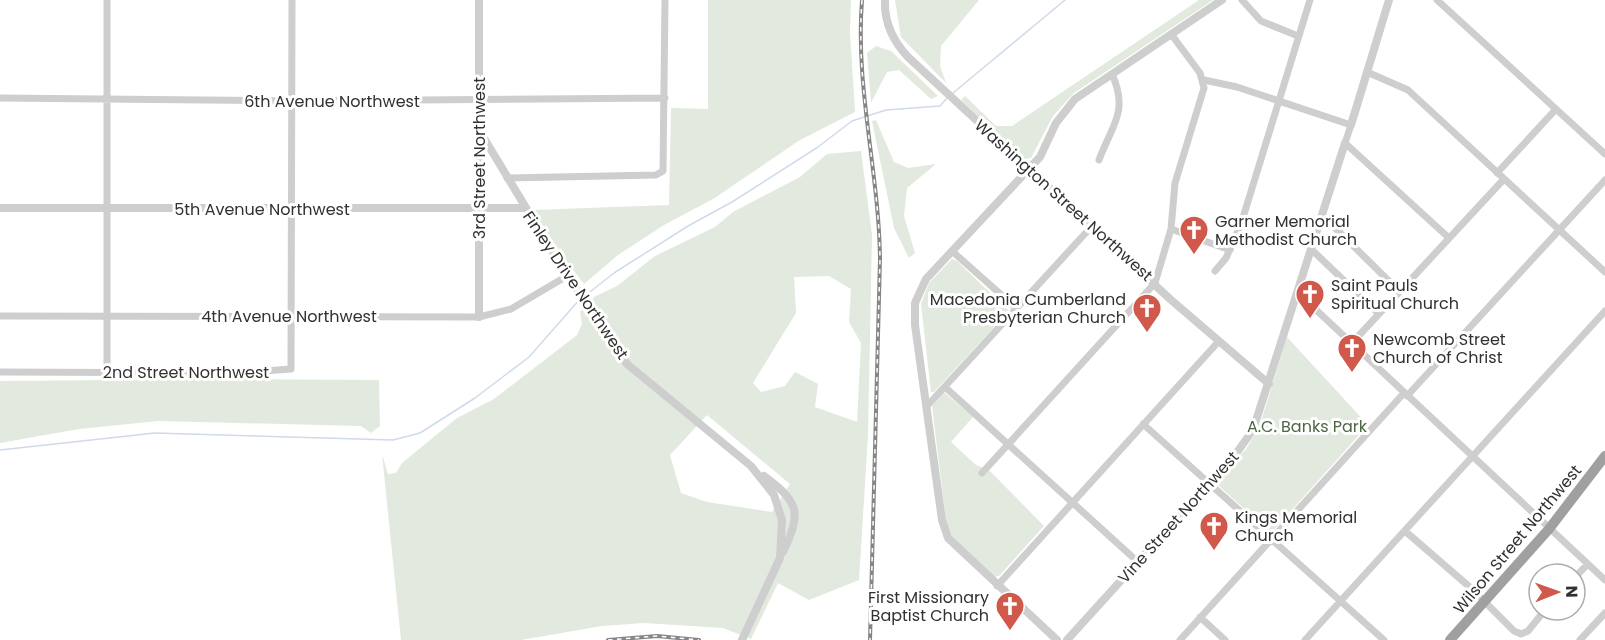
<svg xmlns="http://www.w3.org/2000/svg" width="1605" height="640" font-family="Poppins,sans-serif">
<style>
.green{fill:#e2e9de;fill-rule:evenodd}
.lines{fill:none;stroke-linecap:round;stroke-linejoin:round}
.stream{stroke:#d0dae9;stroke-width:1.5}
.minor{stroke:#cecece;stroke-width:7}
.tertiary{stroke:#cecece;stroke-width:8}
.trunk{stroke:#a0a0a0;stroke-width:10}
.rail-casing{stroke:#868686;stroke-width:4}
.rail{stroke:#fff;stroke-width:1.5;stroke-dasharray:4.5;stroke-linecap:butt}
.labels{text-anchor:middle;stroke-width:6;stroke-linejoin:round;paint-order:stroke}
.street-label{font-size:16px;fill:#313131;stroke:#fff}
.poi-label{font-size:16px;fill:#313131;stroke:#fff;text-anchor:start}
.park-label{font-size:16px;fill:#4e6743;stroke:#fff}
</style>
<rect width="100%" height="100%" fill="#fff"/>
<path class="green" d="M708,0H851L850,32L855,112L800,140L713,199L664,225L618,255L584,284L561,254L533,210L669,205L671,108L708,109Z
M895,0H979L941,46L940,66L946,83L901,37Z
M1199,0H1213L1074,93L1053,116L1031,158L1025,159L1021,156L961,100L965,96L996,126H1012Z
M876,46L891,51L938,96L931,99L899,70L887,72L871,103L867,53Z
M876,120L894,162L908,168L936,164L907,188L904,216L915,253L909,258L894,228L872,121Z
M861,151L872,235L868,435L859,580L809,600L778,583L751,639L723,628L644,623L602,626L521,640H401L382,454L388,474L396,473L402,463L457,418L494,399L577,335L582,324L580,312L594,297L617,286L655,256L715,227L733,212L800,177L827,154ZM829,276L851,289L849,322L861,343L857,422L815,407L818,384L795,372L785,386L761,392L753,383L796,313L794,277ZM707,415L790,484L772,512L707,502L681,493L670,455Z
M952,259L957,261L1009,311L934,392H931L921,304L929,283Z
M1287,337L1368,425L1273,531H1269L1218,485L1217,480L1246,449L1259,428Z
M223,379L379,380L380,426L371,433L361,426L158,421L79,429L0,443V381Z
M944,392L973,417L951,442L976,465L990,471L1044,526L999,576L993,577L956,542L947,529L932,406Z"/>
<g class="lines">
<path class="stream" d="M953,93L1065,0
M586,295L614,273L688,226L732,202L818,147L852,121L886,110L940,106L947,98
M0,450L155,433L393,440L420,433L475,398L529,357L580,299"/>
<path class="minor" d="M107,0V372
M1242,0L1261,21L1298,36
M1437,0L1605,154
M1367,72L1408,90L1605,272
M1204,80L1237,87L1351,125L1345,143L1449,238
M0,98L293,101L665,98
M1099,160C1112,125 1129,112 1112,74
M1497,173L1556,109
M507,178L656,175L663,171L665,0
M1322,215L1399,291
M1171,229L1230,250
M1312,250L1379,314
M953,252L1016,308
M1215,271L1226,258L1241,224L1310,0
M1298,293L1605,580
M0,316L479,317L511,309L567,276
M1352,343L1504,179
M0,372L236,373L291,369L292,0
M945,387L1138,562
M1407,396L1605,180
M927,406L1092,226
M1143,424L1384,640
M982,473L1155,283L1171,229L1175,183L1204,88L1200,73L1171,34
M1405,531L1472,589L1514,631L1521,634L1528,631L1545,610
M1575,577L1588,564
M997,586L1219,341
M1200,617L1225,640
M1180,640L1404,393
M1305,640L1605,311
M1580,640L1605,613"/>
<path class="tertiary" d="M885,0C884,22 893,41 908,57L1170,299L1269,384
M1351,125L1389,0
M479,130L560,264L627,364L751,466L774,495L782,520L780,558L742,640
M0,208H525
M479,317V0
M764,476C799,502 802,512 783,552
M1057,640L948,538L942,520L915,325V303L926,279L1040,157L1056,123L1075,99L1222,0
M1067,640L1235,455L1253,430L1345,143"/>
<path class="trunk" d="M1450,640L1549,529L1605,456"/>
<g class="rail-casing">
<path id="rail" d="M862,0C855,87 879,172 880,259L870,640
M608,640L657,636L699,640"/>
</g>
<use href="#rail" class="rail"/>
</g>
<defs>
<g id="church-pin" transform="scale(1.5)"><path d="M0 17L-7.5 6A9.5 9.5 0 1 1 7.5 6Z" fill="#d0594b" stroke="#fff"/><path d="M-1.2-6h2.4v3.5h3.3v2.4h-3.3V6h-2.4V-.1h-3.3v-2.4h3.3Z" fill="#fff"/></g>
</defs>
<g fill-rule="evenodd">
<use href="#church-pin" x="1194" y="230"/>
<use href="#church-pin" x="1310" y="294"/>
<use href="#church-pin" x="1147" y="308"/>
<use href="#church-pin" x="1352" y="348"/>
<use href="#church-pin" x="1214" y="526"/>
<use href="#church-pin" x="1010" y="606"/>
</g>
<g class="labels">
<g class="street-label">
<text x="332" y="107">6th Avenue Northwest</text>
<text transform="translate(479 158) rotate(-90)" y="6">3rd Street Northwest</text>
<text transform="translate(1064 200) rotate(42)" y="6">Washington Street Northwest</text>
<text x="262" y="215">5th Avenue Northwest</text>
<text transform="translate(576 285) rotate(56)" y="6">Finley Drive Northwest</text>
<text x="289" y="322">4th Avenue Northwest</text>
<text x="186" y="378">2nd Street Northwest</text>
<text transform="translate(1178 517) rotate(-48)" y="6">Vine Street Northwest</text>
<text transform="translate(1517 539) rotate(-50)" y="6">Wilson Street Northwest</text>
</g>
<g class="poi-label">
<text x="1215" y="227">Garner Memorial<tspan x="1215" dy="18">Methodist Church</tspan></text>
<text x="1331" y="291">Saint Pauls<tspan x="1331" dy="18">Spiritual Church</tspan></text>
<text x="1126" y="305" text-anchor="end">Macedonia Cumberland<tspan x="1126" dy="18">Presbyterian Church</tspan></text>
<text x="1373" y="345">Newcomb Street<tspan x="1373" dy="18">Church of Christ</tspan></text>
<text x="1235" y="523">Kings Memorial<tspan x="1235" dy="18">Church</tspan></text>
<text x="989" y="603" text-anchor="end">First Missionary<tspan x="989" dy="18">Baptist Church</tspan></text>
</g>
<g class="park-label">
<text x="1307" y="432">A.C. Banks Park</text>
</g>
</g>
<g transform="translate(1557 592) rotate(89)"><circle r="28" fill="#ffffff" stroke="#adadad" stroke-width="1.5"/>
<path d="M0-4.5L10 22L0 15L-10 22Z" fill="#d0594b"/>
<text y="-9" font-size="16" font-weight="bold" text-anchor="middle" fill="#313131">N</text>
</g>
</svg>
